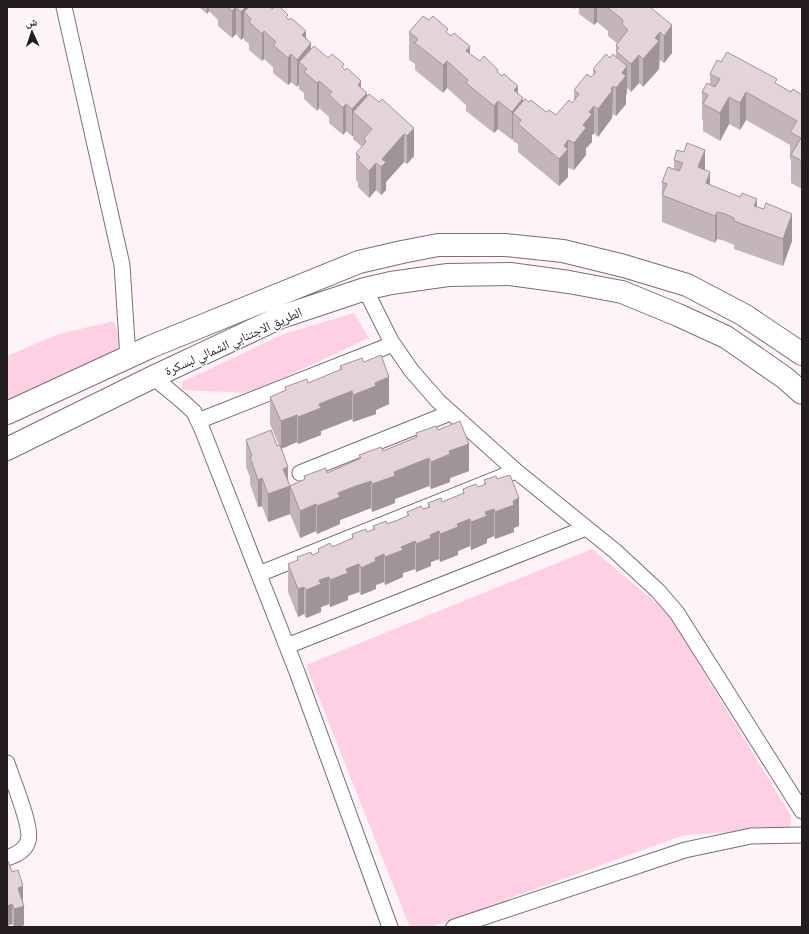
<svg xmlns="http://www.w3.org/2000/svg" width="809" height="934" font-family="Barlow,'Noto Naskh Arabic',sans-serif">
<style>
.green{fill:#ffcfe3}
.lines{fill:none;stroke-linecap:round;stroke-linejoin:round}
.minor-casing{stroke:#7d6e74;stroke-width:17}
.trunk-casing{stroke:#7d6e74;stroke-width:24}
.minor{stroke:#fff;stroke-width:15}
.trunk{stroke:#fff;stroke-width:22}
.wall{fill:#c4b5bb}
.shaded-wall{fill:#a09498}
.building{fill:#e4d3d9;stroke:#a09498}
.labels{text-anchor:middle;stroke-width:3;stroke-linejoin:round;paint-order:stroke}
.street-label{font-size:13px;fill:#231d20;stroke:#fff}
</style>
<rect width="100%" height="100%" fill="#fef3f7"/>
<path class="green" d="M354,313L369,338L251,393L182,390V382L284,334Z
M114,321L123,348L7,402V356L59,334Z
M592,549L667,612L791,816L790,829L684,835L431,927H412L409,925L306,665Z"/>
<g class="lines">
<g class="minor-casing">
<path id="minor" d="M64,7L122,265L128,358
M365,289L391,341L411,370L438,401L516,471L615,551L658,591L677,613L802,811
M153,377L182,401L194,412L202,429L297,672L390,927
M198,421L393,344
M300,473L450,413
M259,574L516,471
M287,646L586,528
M7,763C12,779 33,828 28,841C25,851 16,855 7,858
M454,927L685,850L751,836L802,835"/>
</g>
<g class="trunk-casing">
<path id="trunk" d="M7,413L150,347L359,262L402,252L438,245H505L563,251L624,266L687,285L744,315L802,354
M7,449L153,377L281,317L365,289L391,283L448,275L510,274L569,282L622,292L678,315L726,337L785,378L802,393"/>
</g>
<use href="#minor" class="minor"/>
<use href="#trunk" class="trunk"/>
</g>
<path class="wall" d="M199,7H271L288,19L306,38L311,49L328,58L344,69L361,88L367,97L379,102L414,128V156L407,164L404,162L386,182V190L381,195L376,190L369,198L358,187V182L356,180V153L362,147L353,139V136H352L346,131L343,135L329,123V117L319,108L317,111L304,99V93L299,89V84L297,87L291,82L288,85L273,73V67L264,59L262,61L249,50V44L244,40V37L241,40L236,34L232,38L218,26V20L209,11L207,14Z
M572,7H650L672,53L664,63L660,60L659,69L643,87L639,83L631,92L627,88V93L626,95V104L616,116L613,114L612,118L598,137L594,133L592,135V142L586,148V155L574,170L568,168V177L559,186L518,152V144L513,141V138L512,140L498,129L494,133L466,111V105L447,88L443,93L415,70V64L409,60V32L429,20L448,34L470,54L498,74L518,94L523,101L529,102L546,112L556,115L572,103L574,101V90L591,77L593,75V69L610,58L616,56V45L617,43L608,36V31L597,22L594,25L579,14V9L577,7L574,9Z
M721,62L777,84L791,92L802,95V189L791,183V160L790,159V145L746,120L740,130L729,124L720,141L703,131V120L702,119V92L710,84V74Z
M674,160L705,170L710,185L757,207L792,241L783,266L734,249V245L725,241L717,239L715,243L662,222V182L674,169Z
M364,362L389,404L376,410V414L353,422L352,419L334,426L321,431V435L298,444L297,442L281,449L288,481L290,514L268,522L262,506L258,507L250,484V477L246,467V440L277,446H279L270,424V397L285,391V387L308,383L340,370V366Z
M438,430L469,471L450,478V482L431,489L429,486L395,499V503L372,512L371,508L353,515L340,520V524L317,534L316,531L300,538L290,514V486L304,480V476L327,473L359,459V455L383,451L416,438V433Z
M484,480L519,526L514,528V532L495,539L494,536L487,539V543L471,550L470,546L458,551V555L440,562L439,559L431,562V566L416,572L415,569L403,573V577L385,585L384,582L376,585V589L361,595L359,592L348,596V600L330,607L329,604L321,607V612L306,618L304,614L298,617L288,592V564L297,561V557L312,555L318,553V549L332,547L352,539V534L367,532L373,530V526L387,524L407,516V512L423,509L428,507V503L442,502L463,494V489L478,487L484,485Z
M7,862L23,903L24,925L20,927H14L12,924L7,926Z"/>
<path class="shaded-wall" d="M207,7H209V11L207,14Z
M236,7V34L232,38V11Z
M246,7H256L251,19L244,12V37L241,40V12Z
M594,7H597V22L594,25Z
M672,25V53L664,63V36Z
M264,31V59L262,61V34Z
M306,31V50L311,43V71L307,69L299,62V84L297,87V60L302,35Z
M660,32L659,69L643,87V59L655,38Z
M470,46V74L466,78V51Z
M291,54V82L288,85V58Z
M639,55V83L631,92V64Z
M447,61V88L443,93V65Z
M627,66V93L626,95V104L616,116V88L622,73Z
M319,81V108L317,111V83Z
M361,81V99L367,93V120L353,112V136H352V109L358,85Z
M518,86V105L523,98V126L521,120L513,113V138L512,140V112L514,90Z
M613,86L612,118L598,137V109Z
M746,92V120L740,130V103Z
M729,97V124L720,141V113Z
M498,101V129L494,133V106Z
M346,104V131L343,135V108Z
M594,106V133L592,135V142L586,148V155L574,170V143L589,112Z
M414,128V156L407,164V136Z
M404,134V162L386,182V190L381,195V167L382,159Z
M568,140V177L559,186V159L564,146Z
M705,150V177L698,167Z
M376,163V190L369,198V171Z
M710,172V199L706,183Z
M757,199V226L754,206Z
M717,212V239L715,243V216Z
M792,214V241L783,266V239Z
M389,377V404L376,410V414L353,422V395L375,383Z
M352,391V419L321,431V435L298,444V417L319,404Z
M297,415V442L281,449V421Z
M469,444V471L450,478V482L431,489V462L449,451Z
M429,458V486L395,499V503L372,512V484L394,472Z
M288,467V487L290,486V514L268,522V494L283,469Z
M262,478V506L258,507V480Z
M371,481V508L340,520V524L317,534V506L338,493Z
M519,498V526L514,528V532L495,539V512L513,501Z
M316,504V531L300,538V511Z
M494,509V536L487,539V543L471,550V522L485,512Z
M470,519V546L458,551V555L440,562V534L457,524Z
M439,531V559L431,562V566L416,572V544L430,535Z
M415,541V569L403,573V577L385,585V557L401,547Z
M384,554V582L376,585V589L361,595V568L375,558Z
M359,564V592L348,596V600L330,607V580L346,569Z
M329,577V604L321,607V612L306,618V590L319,580Z
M304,587V614L298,617V589Z
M23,886V906L18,888Z
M12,904V924L7,926V906Z
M24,906V925L20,927H14V909Z"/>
<path class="building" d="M228,7H236L232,11Z
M236,7H246L241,12Z
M249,7H271L272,9L274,7H280L288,15L286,17L289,20L291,18L306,31L302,35L311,43L297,60L291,54L288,58L273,45L276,42L264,31L262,34L249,22L251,19L244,12Z
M610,7H650L672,25L664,36L660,32L655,38L659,41L643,59L639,55L631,64L616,51L619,48L616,45L628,30L622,24L623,20L608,8Z
M423,16L429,20L433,16L448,29L446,32L451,36L454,33L470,46L466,51L480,61L484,56L498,70L497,72L502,76L504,74L518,86L514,90L523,98L512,112L498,101L494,106L466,83L468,80L447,61L443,65L415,43L418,39L409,32Z
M314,46L328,58L332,54L344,64L342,67L345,70L347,68L361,81L358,85L367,93L352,109L346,104L343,108L329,95L332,92L319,81L317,83L304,72L307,69L299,62Z
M727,52L777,79L775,83L791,92L793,89L802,95V161L791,155L801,138L790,132L797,121L746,92L740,103L729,97L720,113L703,104L708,95L702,92L707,83L715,87L720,79L710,74L717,60L721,62Z
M606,54L610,58L613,54L627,66L622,73L626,76L616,88L613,86L611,89L612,91L598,109L594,106L589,112L592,114L583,125L586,128L574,143L568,140L564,146L568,149L559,159L518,124L521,120L513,113L525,99L529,102L531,100L546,112L549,110L556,115L569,100L572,103L579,94L574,90L587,74L591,77L596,72L593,69Z
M369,94L379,102L382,99L414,128L407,136L404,134L382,159L386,162L381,167L376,163L369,171L358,160L360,157L356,153L366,142L364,138L372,129L353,112Z
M687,143L705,150L698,167L710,172L706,183L740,197L742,193L757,199L754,206L764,209L766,203L792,214L783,239L734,221V218L725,214L717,212L715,216L662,195L667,184L662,182L668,167L679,171L683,163L674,160L677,150L684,152Z
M381,355L389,377L375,383L376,386L353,395L352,391L334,398L319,404L321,408L298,417L297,415L281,421L270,397L286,390L285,387L307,379L308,383L342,369L340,366L362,358L364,362Z
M460,421L469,444L449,451L450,454L431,462L429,458L394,472L395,476L372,484L371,481L353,487L338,493L340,497L317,506L316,504L300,511L290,486L305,479L304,476L326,468L327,473L361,458L359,455L381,447L383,451L417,437L416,433L436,426L438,430Z
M271,430L277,446L280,445L288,467L283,469L290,486L268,494L262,478L258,480L250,457L252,456L246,440Z
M510,475L519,498L513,501L514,505L495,512L494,509L485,512L487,516L471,522L470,519L457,524L458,527L440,534L439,531L430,535L431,538L416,544L415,541L401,547L403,550L385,557L384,554L375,558L376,561L361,568L359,564L346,569L348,573L330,580L329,577L319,580L321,584L306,590L304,587L298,589L288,564L298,560L297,557L311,552L312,555L319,552L318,549L330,543L332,547L353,538L352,534L366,529L367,532L375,529L373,526L386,521L387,524L398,520L409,515L407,512L421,506L423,509L430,507L428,503L441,498L442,502L464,493L463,489L476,484L478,487L486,484L484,480L496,476L497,479Z
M8,861L12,872L18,870L23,886L18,888L24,906L14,909L12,904L7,906V862Z"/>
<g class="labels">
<g class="street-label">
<text transform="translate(233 341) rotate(-24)" y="5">الطريق الاجتنابي الشمالي لبسكرة</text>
</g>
</g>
<rect width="809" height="934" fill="none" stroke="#231d20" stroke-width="16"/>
<g transform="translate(32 32) rotate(357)" stroke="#ffffff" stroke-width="3" paint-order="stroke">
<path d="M0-3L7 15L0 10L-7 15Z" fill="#231d20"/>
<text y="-6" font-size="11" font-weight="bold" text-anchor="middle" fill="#231d20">ش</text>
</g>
</svg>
